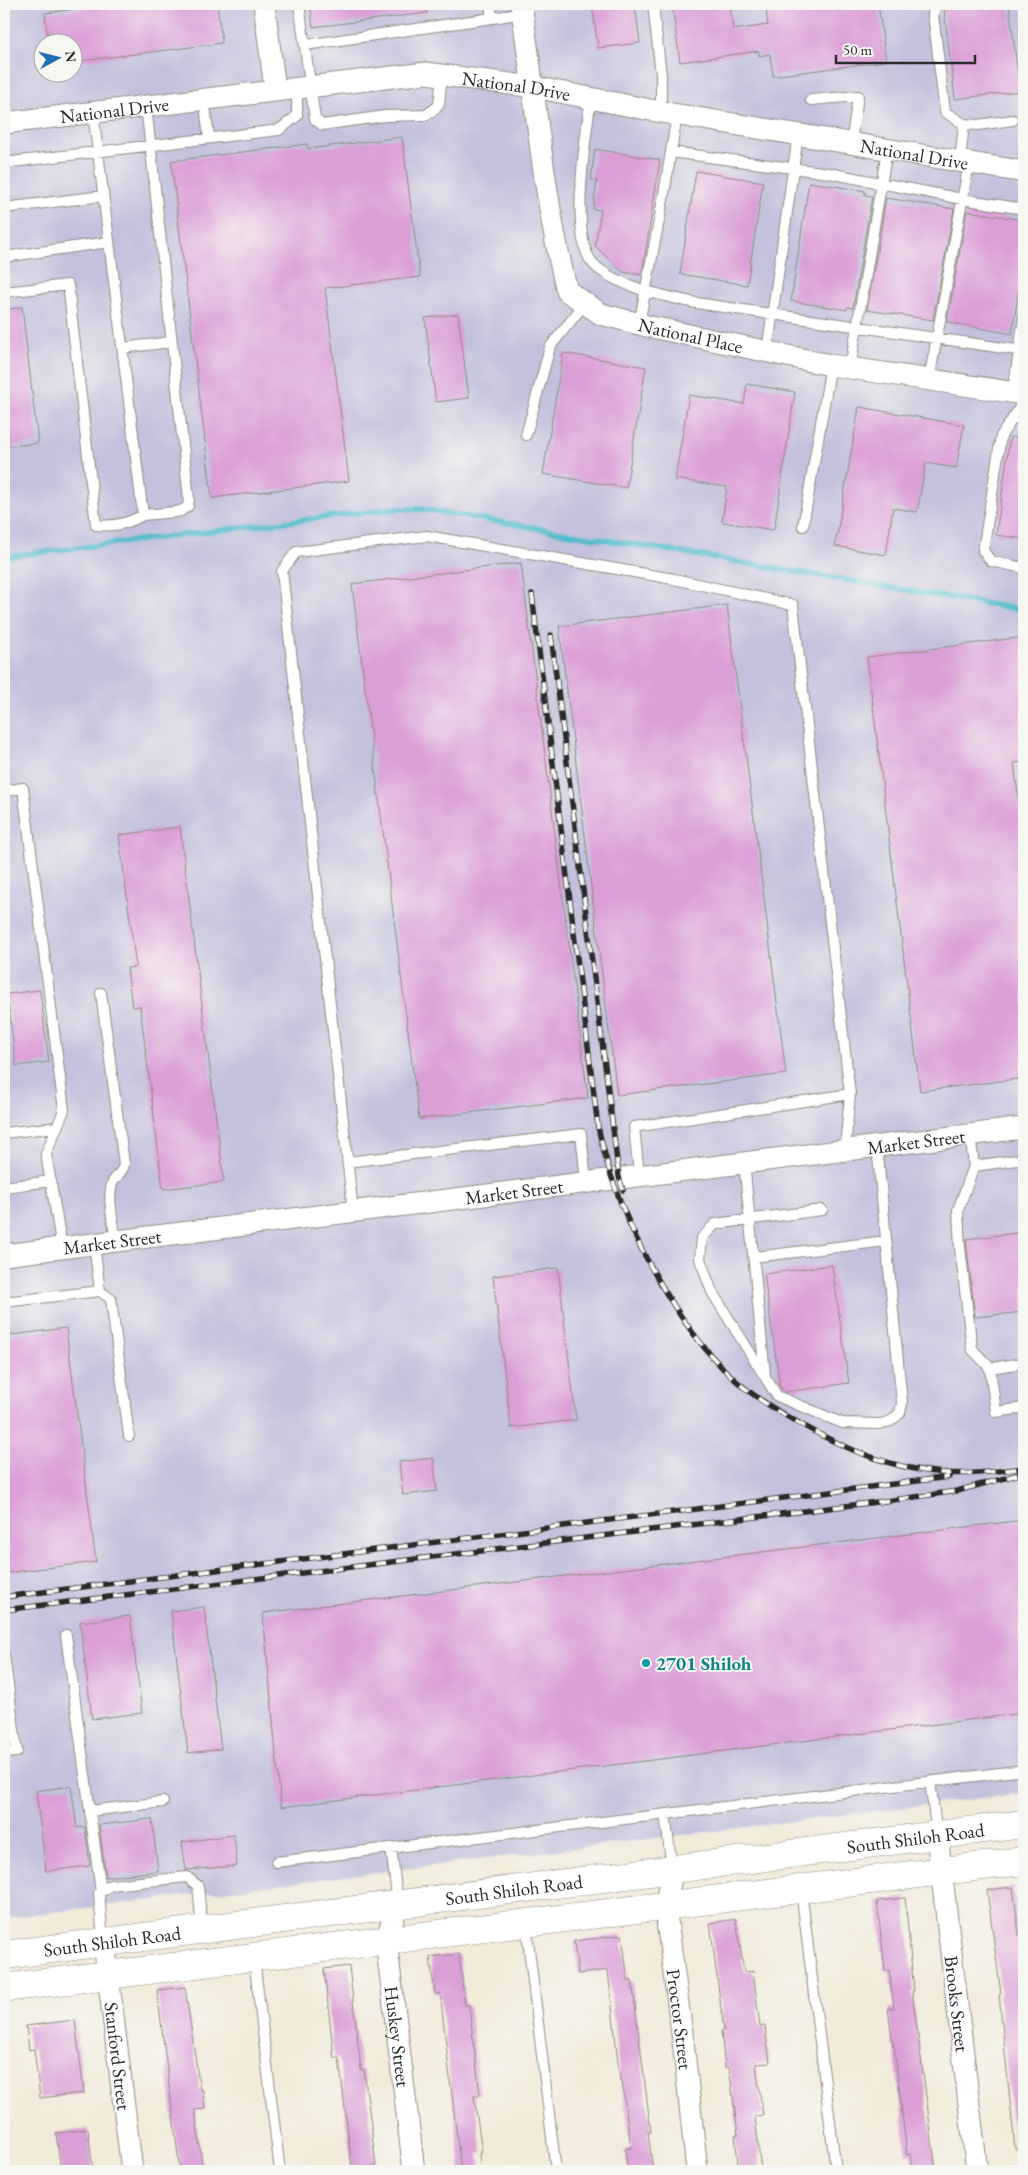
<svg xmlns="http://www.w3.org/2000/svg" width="1028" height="2175" font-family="'EB Garamond',serif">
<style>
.industrial{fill:#c3c1db;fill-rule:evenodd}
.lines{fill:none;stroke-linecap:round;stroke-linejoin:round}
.stream{stroke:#52bcce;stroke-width:5.5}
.building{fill:#db9fd7}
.service-casing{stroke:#8e8b82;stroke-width:12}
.minor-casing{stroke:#8e8b82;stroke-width:23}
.secondary-casing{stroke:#8e8b82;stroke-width:29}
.service{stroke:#fff;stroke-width:10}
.minor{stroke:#fff;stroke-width:21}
.secondary{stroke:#fff;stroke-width:28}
.rail-casing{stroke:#2b2b2b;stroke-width:5.5}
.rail{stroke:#f6f6f2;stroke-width:4;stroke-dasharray:11;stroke-linecap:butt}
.culture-dot{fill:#0f9aa8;stroke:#f6f6f2;stroke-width:2}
.labels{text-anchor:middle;stroke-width:4;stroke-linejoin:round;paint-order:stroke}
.street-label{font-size:19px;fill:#2b2b2b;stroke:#f6f6f2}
.culture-label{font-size:19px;font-weight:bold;fill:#0d838f;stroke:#f6f6f2;text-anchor:start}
</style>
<rect width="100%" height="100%" fill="#f6f6f2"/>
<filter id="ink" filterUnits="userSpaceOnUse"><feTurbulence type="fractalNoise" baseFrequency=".02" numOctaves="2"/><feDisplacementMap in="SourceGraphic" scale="10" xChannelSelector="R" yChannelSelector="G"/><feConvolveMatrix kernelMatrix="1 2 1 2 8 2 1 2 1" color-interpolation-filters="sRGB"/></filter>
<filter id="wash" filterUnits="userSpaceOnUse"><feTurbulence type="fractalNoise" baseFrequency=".0096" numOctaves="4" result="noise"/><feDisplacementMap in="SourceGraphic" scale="20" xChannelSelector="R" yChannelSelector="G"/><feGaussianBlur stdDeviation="1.12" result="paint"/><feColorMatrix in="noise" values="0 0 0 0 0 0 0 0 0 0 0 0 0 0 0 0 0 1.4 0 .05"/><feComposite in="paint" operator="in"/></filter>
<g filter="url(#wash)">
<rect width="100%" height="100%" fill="#f2ebda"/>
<path class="industrial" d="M4,4H1024V1793L4,1918ZM42,42H72V72H42Z"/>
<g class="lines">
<path class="stream" d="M4,557L391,509H423L1024,610"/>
</g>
<g id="blocks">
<path class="building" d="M115,4H217L222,43L72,62V42H48L45,13Z
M310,4H427V13L313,27Z
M592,4H635L640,43L598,48Z
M672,4H730L733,30L768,25L765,4H878L886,61L773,76L770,54L759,56V51L680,62Z
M987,4H1009L1020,91L955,99L944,9Z
M402,137L420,277L325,288L349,481L212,498L171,161L307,144L308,149Z
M595,149L660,160L642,275L623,272L595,246L601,210L593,209L597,181L591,180Z
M696,171L763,182L747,285L680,274Z
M809,182L865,191V195L872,196L853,308L847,307V310L791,301Z
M886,198L954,209L933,320L867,310Z
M967,211L1024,220V255L1012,334L947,322Z
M22,307L38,443L4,447V310Z
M458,314L469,398L436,402L425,318Z
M563,353L646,367L626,488L543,474Z
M747,384L795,392L774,530L722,522L727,487L675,479L689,395L744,404Z
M859,407L964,425L956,468L926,463L917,512L893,508L886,555L835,546Z
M1010,437L1024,439V539L996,535Z
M521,563L588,1098L419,1119L352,584Z
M727,605L786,1074L617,1095L559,626Z
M1024,637V762L1014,763L1024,843V1078L920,1091L867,657Z
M180,827L224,1182L163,1189L140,1006L132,1007L127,968L136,967L119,835Z
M40,990L49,1062L16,1066L7,994Z
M1024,1232V1312L975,1317L966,1239Z
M832,1265L849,1383L785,1392L780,1387L764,1274Z
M558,1268L576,1420L511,1428L493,1276Z
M66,1328L96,1562L4,1573V1336Z
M433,1458L437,1491L403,1495L399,1462Z
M1024,1520V1713L281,1807L263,1613Z
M204,1607L221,1749L188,1753L171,1611Z
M130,1616L142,1713L92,1719L80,1622Z
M71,1786L77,1828L85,1827L90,1866L46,1871L36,1791Z
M152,1819L158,1871L106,1877L99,1825Z
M234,1835L237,1866L186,1870L182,1842Z
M1013,1887L1019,1935H1024V2149H1015L999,1995L1001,1994L987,1890Z
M905,1898L914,1991H912L936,2171H913L911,2154L907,2155L894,2046H893L888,2008H894L889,1970L885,1971L877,1901Z
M736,1919L744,1972L753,1971L760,2027L765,2026L770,2063L756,2064L763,2115L755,2116L761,2171H739L735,2135H738L729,2067L725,2068L721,2031H724L710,1923Z
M622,1935L628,1981H632L651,2132H648L653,2171H628L625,2149L631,2148L622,2081H620L608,1970L578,1974L574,1941Z
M459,1954L465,2005H469L480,2095H474L482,2153H479L481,2171H461L440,1993L435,1994L430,1957Z
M349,1966L361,2070H364L376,2166L352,2169L339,2058H334L324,1969Z
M185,1987L200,2090H203L205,2109L195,2110L203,2171H180L157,1990Z
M75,2020L84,2093L40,2098L34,2049L29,2050L26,2026Z
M88,2129L93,2171H61L56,2133Z"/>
</g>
</g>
<g filter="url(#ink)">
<use href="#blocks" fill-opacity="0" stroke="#8e8b82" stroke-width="1"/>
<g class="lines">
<g class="service-casing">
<path id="service" d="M299,4L315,119L322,125L385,116L426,115L436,108L439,104L442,75
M653,4L661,75V112
M937,4L933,14L945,112L964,124L960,161
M492,18L523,13
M305,45L492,18L490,4
M204,98L209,138
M591,98C586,134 570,232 591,261C609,285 667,297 696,303L1024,351
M811,100L858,96L851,144
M964,124L978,125L1013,120
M671,152L829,173L962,199L1024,209
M4,163L279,130L297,116V87
M4,208L103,196
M4,257L109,242
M4,292L68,285L96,525C113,527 128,524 143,515L93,112
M639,324L663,200L677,115
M122,348L171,342
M767,352L798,135
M850,368L887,150
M929,380L969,163
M1013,392L1024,317
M1022,394L1019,409L1001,436L983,551L991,561L1024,568
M526,435L550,347L585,303
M143,515L175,512L181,511L188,506L189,499L146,105
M803,526L831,365
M4,791L23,788L64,1110L46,1154L62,1248
M101,993L124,1164C123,1173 115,1176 112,1184C107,1201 114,1224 116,1241
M4,1133L57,1127
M970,1134L974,1166L1024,1159
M347,1162L581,1134L586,1181
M744,1162L765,1375
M974,1166L958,1210L960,1248L972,1349L990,1368L996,1412L1024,1408
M639,1175L634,1127L850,1094
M4,1187L51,1181
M822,1210L715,1224L702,1238L700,1259L712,1292L777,1396L842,1423L880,1424L891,1421L900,1413L902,1403L877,1146
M353,1211L282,571L296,552L427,536L674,579L793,605L850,1094L845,1149
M754,1257L886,1241
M100,1291L111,1299L129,1436
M4,1302L100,1291L94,1244
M990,1368L1024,1363
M66,1635L101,1892
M4,1655L17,1752L4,1753
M930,1781L937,1835
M90,1811L163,1802
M665,1814L672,1868
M391,1848L398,1904
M276,1862L1024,1770
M801,1890L836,2171
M526,1924L556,2171
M103,1941L99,1893L111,1885L187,1877L198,1886L202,1928
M254,1959L280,2171"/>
</g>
<g class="minor-casing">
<g id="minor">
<path d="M264,4L275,89"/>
<path id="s1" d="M521,4C536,100 543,196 567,291L601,314L647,326L830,365L1024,394"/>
<path id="s2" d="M4,123L426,73L534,87L661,112L1024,172"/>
<path id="s3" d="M4,1255L1024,1128"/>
<path id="s4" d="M937,1835L977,2171"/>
<path id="s5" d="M673,1869L665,1906L683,2041L697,2171"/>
<path id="s6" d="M398,1904L386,1940L414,2171"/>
<path id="s7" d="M104,1942L132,2171"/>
</g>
</g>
<g class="secondary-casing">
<g id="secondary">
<path id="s8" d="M4,1955L1024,1824"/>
<path d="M4,1988L1024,1861"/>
</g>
</g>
<use href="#service" class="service"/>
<use href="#minor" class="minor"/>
<use href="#secondary" class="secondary"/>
<g class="rail-casing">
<path id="rail" d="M532,594L598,1127C602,1144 606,1161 612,1178C633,1243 681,1330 732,1377C759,1402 791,1420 823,1436C860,1455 903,1470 945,1473C970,1475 999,1471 1024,1468
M551,635L619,1177L623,1190
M4,1597L949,1477
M4,1610L901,1499L957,1491L1024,1473"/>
</g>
<use href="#rail" class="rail"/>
</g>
</g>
<circle class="culture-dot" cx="646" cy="1663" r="5"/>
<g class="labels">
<g class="street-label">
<text dy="7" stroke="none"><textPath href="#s2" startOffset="516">National Drive</textPath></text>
<text dy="7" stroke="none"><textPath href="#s2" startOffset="111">National Drive</textPath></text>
<text dy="7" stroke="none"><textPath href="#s2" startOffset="920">National Drive</textPath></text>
<text dy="7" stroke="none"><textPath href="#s1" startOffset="424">National Place</textPath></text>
<text dy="7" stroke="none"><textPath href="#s3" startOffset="919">Market Street</textPath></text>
<text dy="7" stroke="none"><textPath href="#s3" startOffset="514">Market Street</textPath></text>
<text dy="7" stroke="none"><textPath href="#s3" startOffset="109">Market Street</textPath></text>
<text dy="7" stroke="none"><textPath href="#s8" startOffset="919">South Shiloh Road</textPath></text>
<text dy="7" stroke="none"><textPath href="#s8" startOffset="514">South Shiloh Road</textPath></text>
<text dy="7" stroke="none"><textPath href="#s8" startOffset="109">South Shiloh Road</textPath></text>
<text dy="7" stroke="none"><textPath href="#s4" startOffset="170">Brooks Street</textPath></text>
<text dy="7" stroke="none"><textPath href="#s5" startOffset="152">Proctor Street</textPath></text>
<text dy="7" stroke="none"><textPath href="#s6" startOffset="135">Huskey Street</textPath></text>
<text dy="7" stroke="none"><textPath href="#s7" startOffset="115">Stanford Street</textPath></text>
</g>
<g class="culture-label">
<text x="656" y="1670">2701 Shiloh</text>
</g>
</g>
<rect width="1028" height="2175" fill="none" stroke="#f6f6f2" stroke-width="20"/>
<g transform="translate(58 58) rotate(83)"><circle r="24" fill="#f6f6f2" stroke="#a5a5a2"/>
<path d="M0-4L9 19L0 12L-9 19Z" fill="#1f6fb2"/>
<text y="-8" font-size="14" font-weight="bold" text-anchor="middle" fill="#2b2b2b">N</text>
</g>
<path d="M836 55v8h139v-8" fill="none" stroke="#2b2b2b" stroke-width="2.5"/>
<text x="843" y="55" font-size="15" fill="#2b2b2b" stroke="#f6f6f2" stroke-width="4" paint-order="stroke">50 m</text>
</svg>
